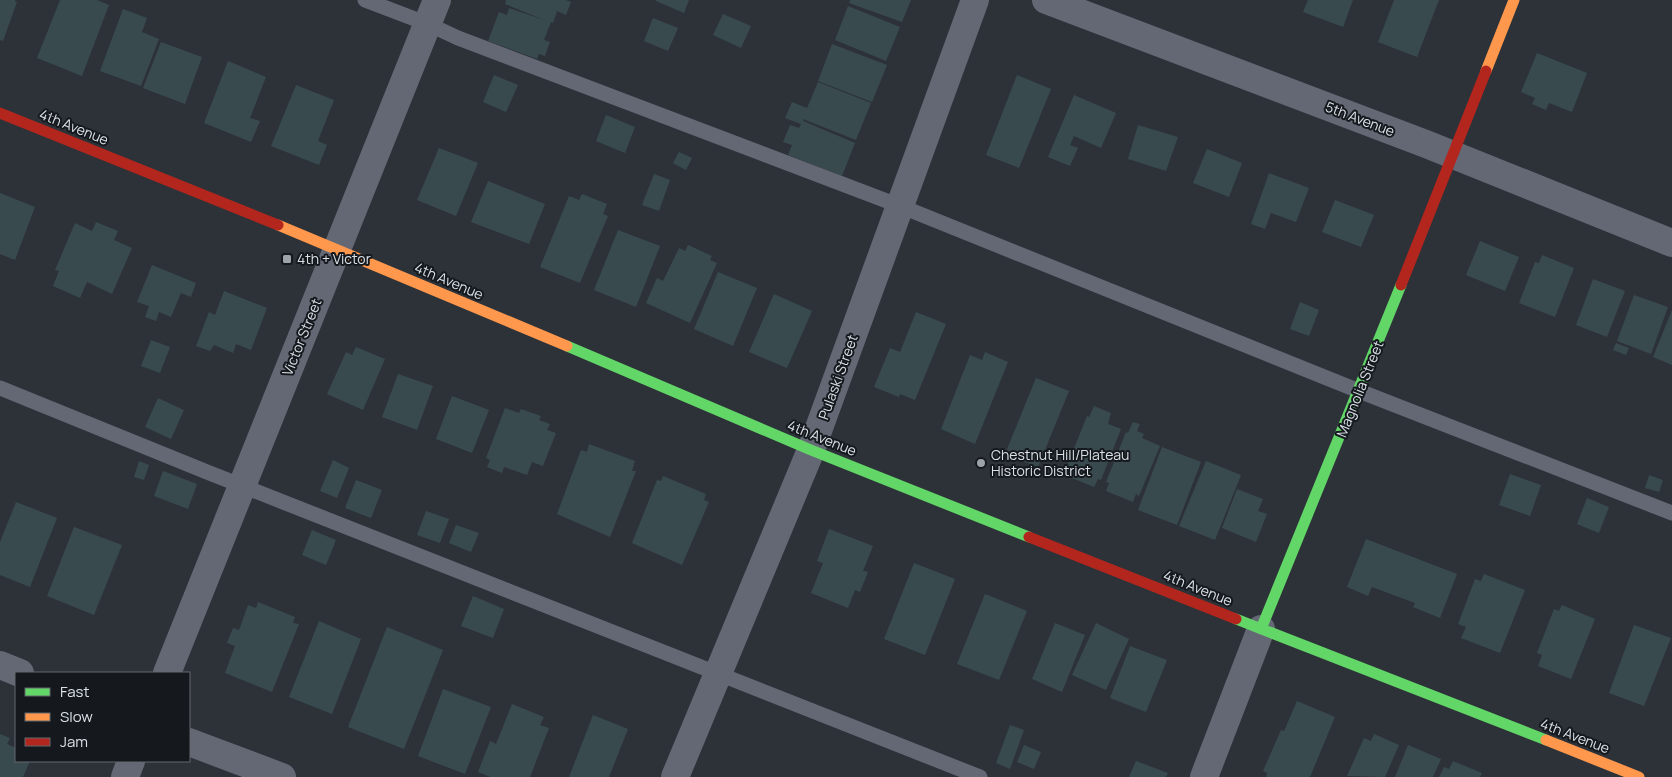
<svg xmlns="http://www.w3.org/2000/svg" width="1672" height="777" font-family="Manrope,sans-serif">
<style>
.building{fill:#394a4f}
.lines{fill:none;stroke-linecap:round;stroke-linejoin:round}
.lane{stroke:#646874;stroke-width:15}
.street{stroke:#646874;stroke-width:28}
.fast{stroke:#63d668;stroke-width:11}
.slow{stroke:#ff974d;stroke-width:11}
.jam{stroke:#b3261e;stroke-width:11}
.poi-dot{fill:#9ca3a9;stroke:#15191e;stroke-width:2}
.labels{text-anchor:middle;stroke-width:4;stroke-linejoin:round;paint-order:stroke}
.street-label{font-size:14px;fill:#d9e0e6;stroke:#15191e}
.poi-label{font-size:14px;fill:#d9e0e6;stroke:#15191e;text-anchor:start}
</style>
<rect width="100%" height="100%" fill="#2c3238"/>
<path class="building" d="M0,0H15V1L17,2L3,41L0,40Z
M60,0H97L109,5L82,76L37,58Z
M506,0H566L571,2L566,15L557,11L553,23L551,22L544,40L550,42L545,56L539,54L537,59L488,41L499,12L507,15L509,8L544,20L505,4Z
M656,0H689L684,13L656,1Z
M850,0H911L902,22L849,3Z
M1308,0H1353L1343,27L1303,12Z
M1394,0H1439L1417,57L1378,42Z
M848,6L900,27L886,61L835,40Z
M123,9L147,18L142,32L159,39L141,86L100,71Z
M723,14L751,26L741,48L713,35Z
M653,18L678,28L668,51L644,41Z
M161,42L202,57L185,104L143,88Z
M832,44L887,65L872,102L818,81Z
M1537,53L1587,73L1572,112L1549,103L1546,110L1532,104L1535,98L1521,92Z
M228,61L266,77L250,118L260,121L251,142L204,123Z
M494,75L518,85L506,112L483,102Z
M1017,75L1051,89L1019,168L986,155Z
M818,82L871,103L856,140L803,119V121L855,143L842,176L788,155L792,145L783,142L790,125L799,128L801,124L785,118L792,102L807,108Z
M296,85L334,100L318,141L327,145L319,165L271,146Z
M1074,95L1116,113L1101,148L1074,136L1070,145L1078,148L1070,166L1048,157Z
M606,115L635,127L625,153L596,141Z
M1138,125L1178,137L1166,171L1128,159Z
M439,148L478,163L456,216L417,200Z
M1207,149L1242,163L1229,197L1193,183Z
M679,152L692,158L686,170L673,163Z
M1269,173L1309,188L1296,222L1271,213L1265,229L1251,224Z
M654,174L670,180L659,211L642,205Z
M488,181L545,204L529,244L471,222Z
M0,193L35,207L15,260L0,254Z
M582,194L607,204L603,214L608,216L580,283L540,267L569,196L579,200Z
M1335,200L1374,215L1361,247L1322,232Z
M96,222L118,231L114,240L132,248L112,294L87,282L80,298L53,286L59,271L55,270L75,223L92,231Z
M618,230L660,246L636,307L594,290Z
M1480,241L1519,257L1505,291L1466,275Z
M688,245L712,256L710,260L717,263L690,323L646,303L657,278L663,281L679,248L685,251Z
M1542,255L1574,268L1555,317L1519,303L1535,262L1539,263Z
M152,265L196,283L191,297L181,293L171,317L159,312L156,321L145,317L149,306L137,302Z
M718,272L757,288L733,346L694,329Z
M1593,279L1625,291L1607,337L1576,325Z
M224,291L267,308L251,350L236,344L233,353L214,345L210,351L196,346L209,312L215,315Z
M774,294L812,311L787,368L749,352Z
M1634,295L1668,307L1651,354L1617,341Z
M1300,302L1319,310L1309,336L1290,329Z
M1672,310V365L1653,357Z
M916,312L946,324L915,400L900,394L899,397L874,387L890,348L900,352Z
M151,340L170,347L160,373L141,366Z
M1616,343L1629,348L1626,355L1613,350Z
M356,347L385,359L363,410L327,394L346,352L352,355Z
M985,352L1008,362L975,444L941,429L970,355L982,360Z
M398,374L433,386L417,430L382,417Z
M1036,378L1069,391L1038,467L1005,454Z
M452,396L489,410L472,453L436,439Z
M158,398L184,410L171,439L145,427Z
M1094,406L1111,413L1108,424L1121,429L1101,480L1098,479L1094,487L1067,476L1070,468L1067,466L1087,416L1089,417Z
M505,408L519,413L521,409L541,416L539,420L550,424L547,430L556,433L543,466L532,462L527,475L504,467L502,473L487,467L490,460L486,458Z
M1133,422L1140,424L1137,431L1144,434L1142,438L1160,446L1139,496L1136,494L1133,502L1106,491L1109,483L1106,482L1126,432L1128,433Z
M589,444L635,461L632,471H636L610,537L557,514L581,450L587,452Z
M1162,447L1201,462L1177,525L1138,510Z
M333,460L349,468L337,498L320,491Z
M139,461L149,465L144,480L134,477Z
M1206,461L1241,475L1215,540L1179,526Z
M163,471L197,484L188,509L154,496Z
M1510,474L1541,485L1530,516L1499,505Z
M1649,475L1663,480L1659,492L1645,488Z
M663,476L706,494L704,500L709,502L682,565L632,543L657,480L661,481Z
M356,480L382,490L371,518L345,508Z
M1237,489L1263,499L1258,511L1267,514L1256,542L1222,528Z
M1587,498L1609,507L1599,533L1577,524Z
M16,502L57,518L30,587L0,575V542Z
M426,511L449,519L440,543L417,535Z
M456,525L479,533L471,552L449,543Z
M74,527L122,545L94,615L47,596Z
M829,529L873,546L863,571L868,572L860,592L855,590L848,608L811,593L823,563L817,561Z
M312,530L336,540L326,565L302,555Z
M1366,539L1457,574L1440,618L1413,607L1415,603L1372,587L1368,596L1347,587Z
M914,563L955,579L925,655L884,639Z
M1484,574L1525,590L1500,653L1461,638L1466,627L1458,624L1475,579L1481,581Z
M985,594L1027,611L999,680L957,664Z
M473,596L504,609L493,638L461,626Z
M258,602L295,617L293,623L299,624L272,692L225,673L235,646L227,643L233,628L239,630L248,605L256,608Z
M1562,605L1595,619L1571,679L1538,666L1542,655L1537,653L1554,609L1559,611Z
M319,621L361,639L332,714L289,697Z
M1055,623L1085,635L1062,692L1032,679Z
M1096,623L1129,639L1106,690L1072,675Z
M1634,625L1671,638L1644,706L1609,693Z
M387,627L443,650L404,749L348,727Z
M1130,646L1167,660L1146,712L1110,698Z
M443,689L491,707L465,774L418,756Z
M1297,701L1335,717L1310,777H1266L1267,773L1263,771L1281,730L1284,731Z
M512,704L544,717L540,725L549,728L530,777H490L478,772L490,741L496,744Z
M593,715L628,729L609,777H569Z
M1010,725L1024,730L1010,769L996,763Z
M0,734L10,738L7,744L16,748V761H30L23,777H0Z
M1374,734L1399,745L1385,777L1347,776L1364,738L1371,741Z
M1024,745L1041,752L1034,769L1017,762Z
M1408,745L1441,759L1433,777H1395Z
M1136,761L1168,773L1166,777H1129Z
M1453,761L1482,773L1480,777H1439L1444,767L1449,769Z"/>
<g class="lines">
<path class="lane" d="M365,0L428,24L458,38L900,206L1359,391L1672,513
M0,388L207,472L980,777"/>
<path class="street" d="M1046,0L1426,144L1672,243
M0,665L20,673
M167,673L437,0
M189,742L282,777
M125,777L131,761
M675,777L811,450L975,0
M1204,777L1261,629"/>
<path class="fast" d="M567,346L811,450L1029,537
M1236,619L1546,740
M1261,629L1401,285"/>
<path class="slow" d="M1486,71L1514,0
M278,225L567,346
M1546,740L1639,777"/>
<path class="jam" d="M0,113L278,225
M1401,285L1486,71
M1029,537L1236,619"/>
</g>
<g class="poi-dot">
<rect x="282" y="254" width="10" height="10" rx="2.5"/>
<circle cx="981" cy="463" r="5"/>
</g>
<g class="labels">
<g class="street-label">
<text transform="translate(1360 119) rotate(21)" y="5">5th Avenue</text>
<text transform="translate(74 127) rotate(22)" y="5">4th Avenue</text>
<text transform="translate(449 281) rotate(23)" y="5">4th Avenue</text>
<text transform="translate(302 337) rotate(-68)" y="5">Victor Street</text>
<text transform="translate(838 377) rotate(-70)" y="5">Pulaski Street</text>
<text transform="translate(1360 389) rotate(-68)" y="5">Magnolia Street</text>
<text transform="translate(822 438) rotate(22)" y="5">4th Avenue</text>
<text transform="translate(1198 588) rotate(22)" y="5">4th Avenue</text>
<text transform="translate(1575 736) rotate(21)" y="5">4th Avenue</text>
</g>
<g class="poi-label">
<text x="297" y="264">4th + Victor</text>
<text x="991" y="460">Chestnut Hill/Plateau<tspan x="991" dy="16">Historic District</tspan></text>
</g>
</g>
<rect x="15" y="672" width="175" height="90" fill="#15191e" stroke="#63696e"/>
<rect x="25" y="688" width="25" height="8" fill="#63d668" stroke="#63696e"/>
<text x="60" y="697" font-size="15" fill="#d9e0e6">Fast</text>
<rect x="25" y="713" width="25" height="8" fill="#ff974d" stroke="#63696e"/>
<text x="60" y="722" font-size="15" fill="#d9e0e6">Slow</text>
<rect x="25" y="738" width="25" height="8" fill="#b3261e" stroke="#63696e"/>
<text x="60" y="747" font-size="15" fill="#d9e0e6">Jam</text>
</svg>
